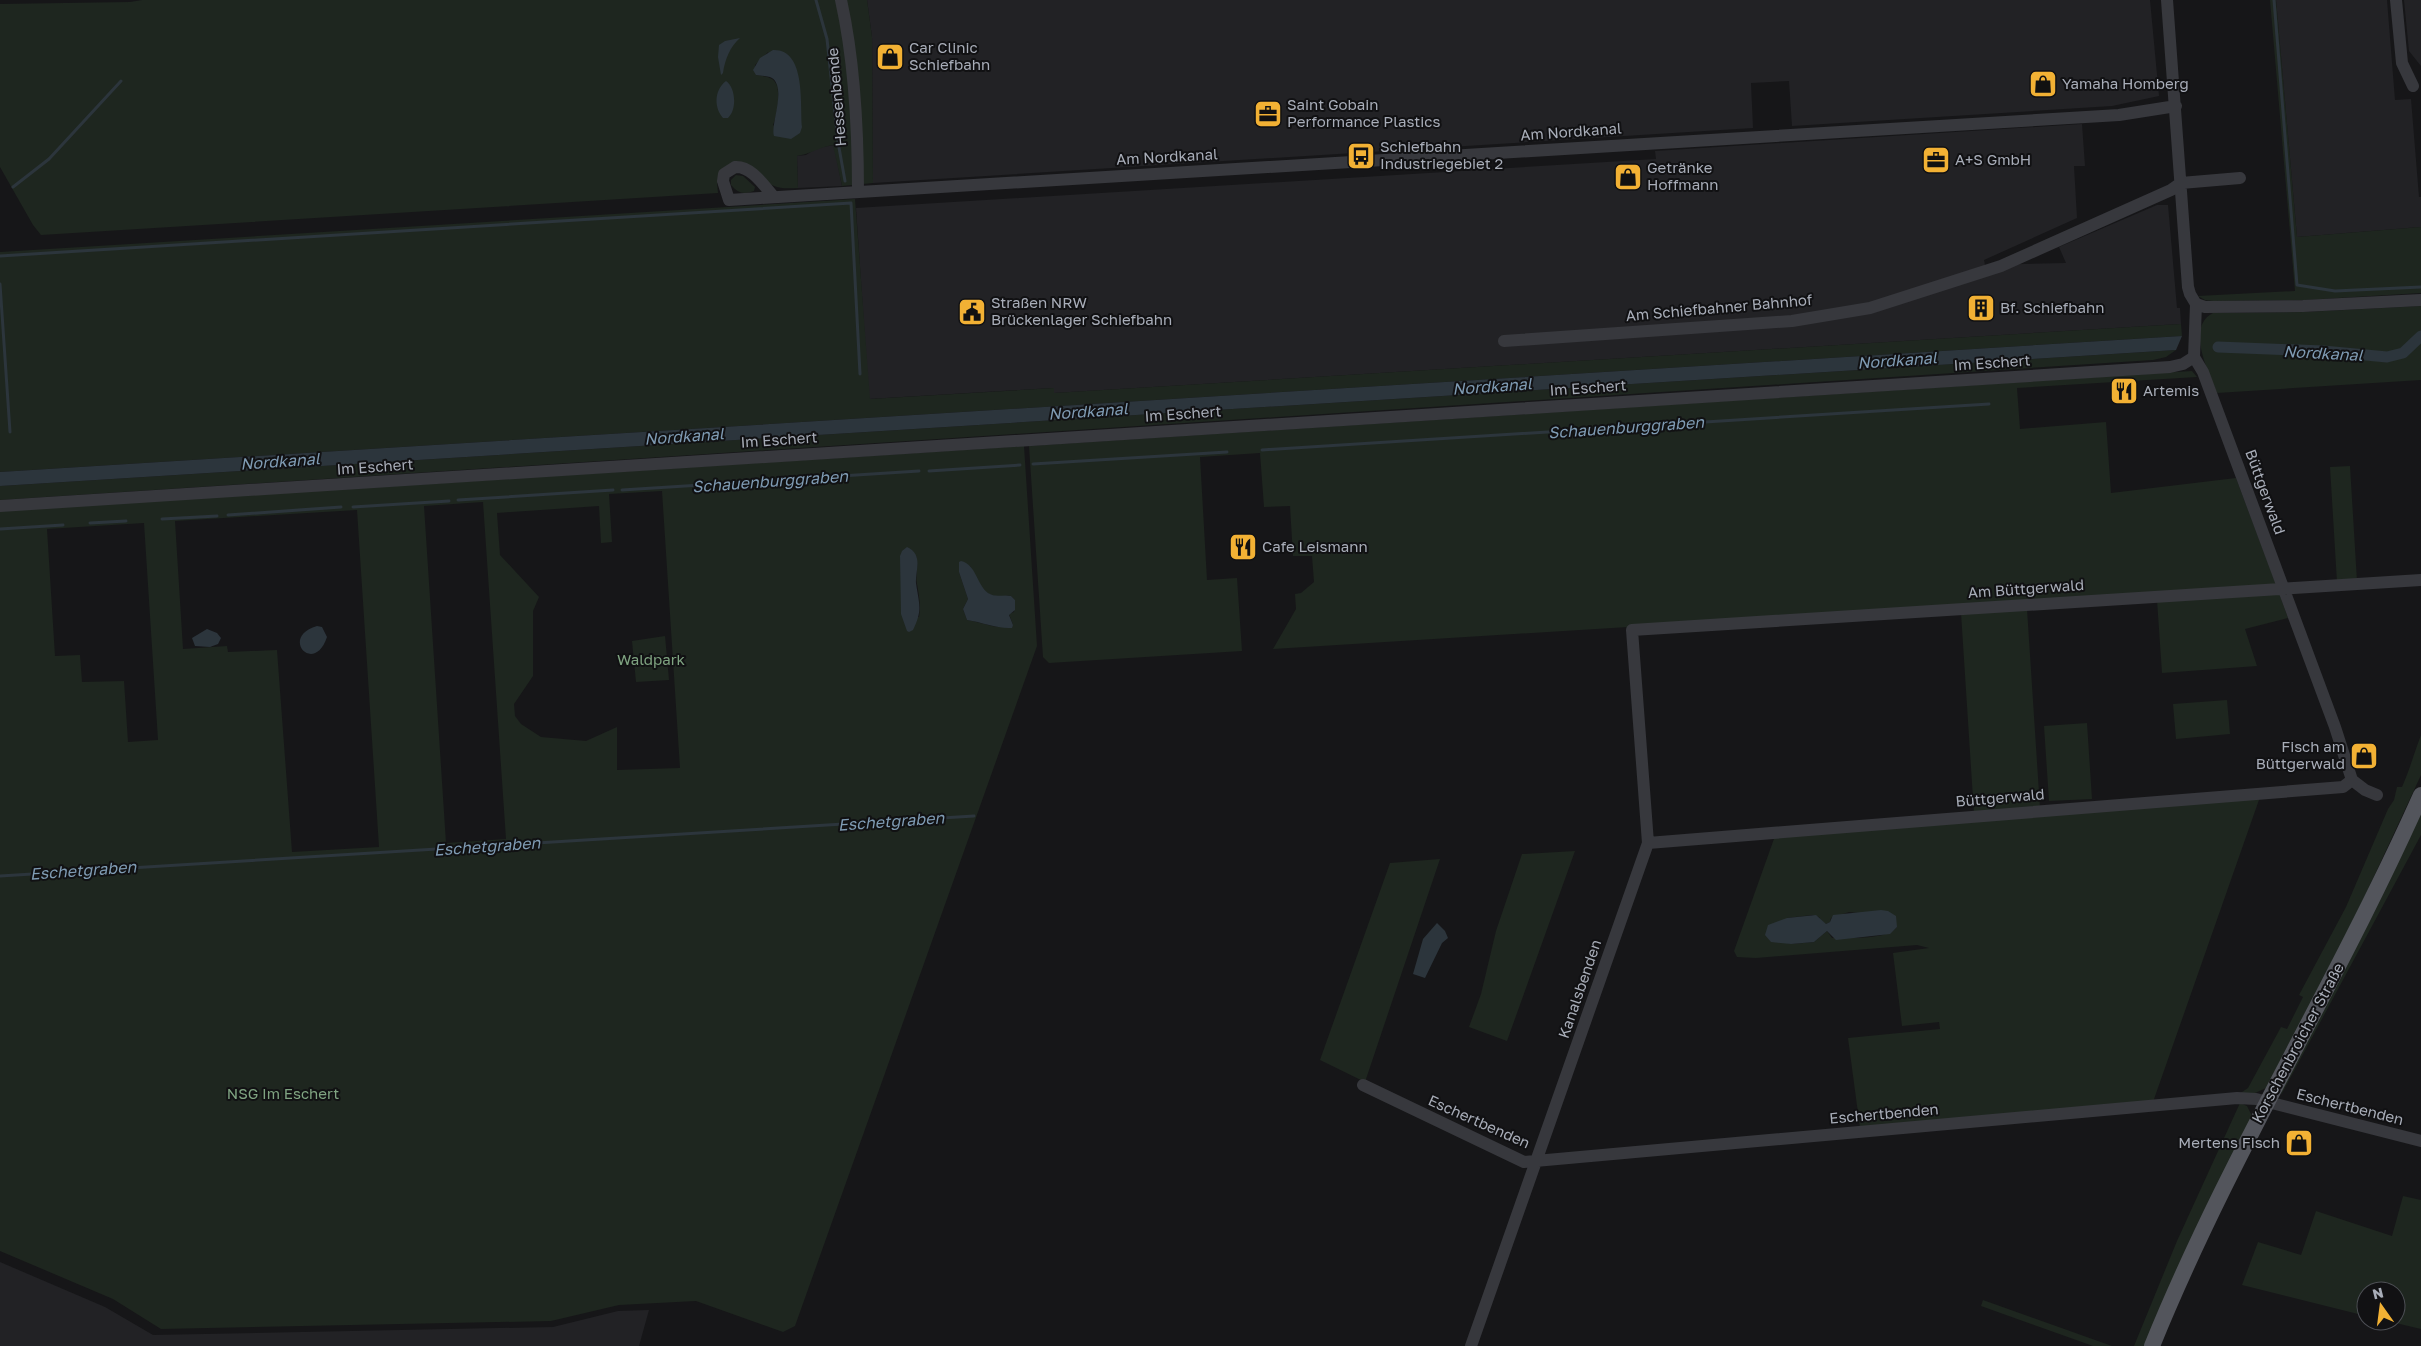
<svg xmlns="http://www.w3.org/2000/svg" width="2421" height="1346" font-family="'Golos Text',sans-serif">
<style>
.built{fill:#222225}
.green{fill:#1e261f;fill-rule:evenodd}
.water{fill:#2c353c}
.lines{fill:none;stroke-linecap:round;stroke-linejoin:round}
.stream{stroke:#2c353c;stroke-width:3}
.canal{stroke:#2c353c;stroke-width:11}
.minor{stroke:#37383d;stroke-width:12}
.major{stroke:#53555c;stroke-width:16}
.labels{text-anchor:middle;stroke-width:4;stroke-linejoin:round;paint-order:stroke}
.poi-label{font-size:15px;fill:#a8adb8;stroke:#111113;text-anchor:start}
.street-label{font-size:15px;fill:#a8adb8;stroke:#111113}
.park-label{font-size:15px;fill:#7fa381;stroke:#111113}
.water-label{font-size:16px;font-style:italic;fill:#7f9bb3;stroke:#111113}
</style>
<rect width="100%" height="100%" fill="#161618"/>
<path class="built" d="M867,0H2150L2159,96L2112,106L1792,126L1789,81L1751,83L1753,128L873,183L872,37Z
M2276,0H2387L2395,100L2411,99L2419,197H2421V227L2297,237Z
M2404,0H2421V66L2409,51Z
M2082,124L2085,166H2074L2077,218L1984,260L1985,265L2066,263L2059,247L2157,205H2168L2177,308H2180L2181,324L1054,393L1053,388L869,399L856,208L1656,159L1655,151Z
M834,145L842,186L798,188L797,156L806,155L817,148Z
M0,1262L105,1307L153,1335L553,1327L618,1311L649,1310L639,1346H0Z"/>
<path class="green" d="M142,0H867L872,37L873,183L842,186L833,145C820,147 810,154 797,156L798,188C771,190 769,184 749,167L717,183L718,193L41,235L33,225L0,167V4L130,2ZM768,52L791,139L773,125C777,115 783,86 772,79C768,76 761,76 756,75L755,65Z
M2270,0H2276L2297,237L2421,227V293L2305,300L2213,301L2205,300L2198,296L2295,291Z
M736,175L743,176L755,187L754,191C743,195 738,193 731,185V180Z
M855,199L870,399L1054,388V393L2181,324L2182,336L0,472V252Z
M2421,306V380L2217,393C2209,373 2185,327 2213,313L2305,312Z
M2176,350L2166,357L2153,360L0,500V486Z
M2192,371L2197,377L2017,388L2020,429L2106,422L2111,493L2236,478L2276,584L2273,587L1273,649L1296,609L1295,594L1301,593L1314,582L1312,556H1293L1290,506L1264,507L1260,453L1200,457L1207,580L1237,578L1242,651L1049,663L1043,657L1029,446Z
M1024,446L1037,646L795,1326L783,1332L696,1301L619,1305L551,1321L161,1329L113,1299L0,1251V511ZM662,491L680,768L617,770V727L586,741L541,737L521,724L515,716L514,704L533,676V611L539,597L500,555L497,513L599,506L601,543L612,542L609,494ZM483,502L506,839L446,843L424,506ZM357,510L379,847L292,852L277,650L228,652L227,646L183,649L175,521ZM144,523L158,740L128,742L124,681L82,682L80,655L55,656L47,529ZM916,556C919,567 915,576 917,584C919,595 921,606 919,617L901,614L902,586ZM970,566C976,577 982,594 995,596C1001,597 1005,595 1011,596L1015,600L1014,612L1009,614L1013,625C999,631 982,622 967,620L963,609L968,599L959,572Z
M2350,466L2357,581L2337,582L2330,467Z
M2279,593L2288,618L2245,629L2257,666L2162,673L2157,600Z
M2027,609L2040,808L1974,814L1961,613Z
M665,636L669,680L636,682L632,641Z
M2227,700L2230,734L2176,739L2173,704Z
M2087,723L2092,799L2049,801L2044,726Z
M2421,735V775L2357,913L2266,1088L2255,1093L2239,1094L2248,1088L2281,1027L2287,1029L2303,997L2299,995L2346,907L2388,809L2394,800L2397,787H2402C2410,769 2414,753 2421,735Z
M2260,797L2153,1102L1860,1128L1848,1038L1940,1029L1939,1022L1902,1026L1893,953L1929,948L1917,945L1756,958L1737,957L1734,951L1775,836ZM1849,912L1860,913L1897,927C1888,940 1847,938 1832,938L1827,931L1814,942L1791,944L1783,942L1787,918L1812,915L1819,917L1822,923L1826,924L1830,922L1831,918Z
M2421,809V835L2281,1095L2282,1087Z
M1575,851L1507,1041L1469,1027L1481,994L1496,931L1522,854Z
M1440,859L1365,1082L1320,1060L1390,863Z
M2240,1103L2247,1106L2253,1118L2147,1346H2134L2177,1241Z
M2403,1196L2421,1200V1329L2387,1321H2396V1291H2366V1316L2242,1285L2258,1242L2301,1255L2316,1211L2392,1236Z
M1983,1300L2112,1346H2093L1981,1306Z"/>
<path class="water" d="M740,38C730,47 725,59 723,73L721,75L718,57L719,45L725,41Z
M773,50C806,49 800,103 802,127L800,133L791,139L774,136C770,125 787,88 772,78C768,76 761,76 756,75L753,70L760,58Z
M726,81C736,88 737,110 728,118H723C713,107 715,89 726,81Z
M2182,336L2176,350L0,486V472Z
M907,547C924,555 915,571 916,583C919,604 923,610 913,630L909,632L907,631L901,614L900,556L902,551Z
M961,561C976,564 977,585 988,593C996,598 1003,594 1011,596L1015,600V610L1009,615L1013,625L1012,628C997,629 982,622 967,620L963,609L968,599L959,572V562Z
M317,626L322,627L327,637C314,676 279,637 317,626Z
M207,629L217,633L221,638L218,644L210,647L195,646L192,638Z
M1881,910L1888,911L1896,916L1897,927L1890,934L1836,940L1827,931L1814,942L1791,944L1771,942L1765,935L1768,925L1787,918L1816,915L1826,924L1830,922L1833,915Z
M1437,923L1445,931L1448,938L1442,943L1425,978L1413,974L1423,939Z"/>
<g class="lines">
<path class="stream" d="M816,0L827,39L838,142L845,181
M2274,0L2297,285L2335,291L2421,287
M13,187L49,159L121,81
M0,256L851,203L860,374
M0,284L10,432
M1262,450L1989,404
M1033,464L1227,452
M929,471L1020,465
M622,490L919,471
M458,500L613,490
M353,507L449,501
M228,515L341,507
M162,519L217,516
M90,523L126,521
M0,529L63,525
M0,876L974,816"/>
<path class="canal" d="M2218,347L2323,351L2387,357L2403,353L2421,336"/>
<path class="minor" d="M841,0C855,63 858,128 858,192
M2167,0L2188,287L2190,294L2196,304
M2396,0L2402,63L2413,86
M774,197C764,186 752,166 735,167L724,174L723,181L729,200L2119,115L2176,106
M2196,304L2205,307L2303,306L2421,300
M1504,341L1792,321L1870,308L2001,266L2171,190L2181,183L2240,178
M2194,357L2203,372L2335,727L2352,780L2365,790L2377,795
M2194,357L2196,304
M0,506L2170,367L2183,364L2194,357
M1648,843L2343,787L2352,780
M1363,1085L1524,1162L2237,1098L2256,1099L2421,1141
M1471,1346L1648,843L1632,630L2421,580"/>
<path class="major" d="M2152,1346C2229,1156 2338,982 2421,795"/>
</g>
<defs>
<g id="shop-square" transform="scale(1.4375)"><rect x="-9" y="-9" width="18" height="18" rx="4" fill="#f2b134" stroke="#111113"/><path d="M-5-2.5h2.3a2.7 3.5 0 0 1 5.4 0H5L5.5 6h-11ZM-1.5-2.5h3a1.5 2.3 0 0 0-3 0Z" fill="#111"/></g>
<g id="office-square" transform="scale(1.4375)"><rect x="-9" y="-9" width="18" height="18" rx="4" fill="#f2b134" stroke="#111113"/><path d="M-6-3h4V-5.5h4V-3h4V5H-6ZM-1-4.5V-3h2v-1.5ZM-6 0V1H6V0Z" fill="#111"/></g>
<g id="bus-square" transform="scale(1.4375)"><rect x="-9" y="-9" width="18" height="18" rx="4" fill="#f2b134" stroke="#111113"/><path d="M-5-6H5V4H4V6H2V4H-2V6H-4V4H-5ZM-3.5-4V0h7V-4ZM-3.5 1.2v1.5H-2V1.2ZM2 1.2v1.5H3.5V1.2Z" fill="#111"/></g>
<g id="building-square" transform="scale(1.4375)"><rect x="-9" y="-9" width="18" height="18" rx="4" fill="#f2b134" stroke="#111113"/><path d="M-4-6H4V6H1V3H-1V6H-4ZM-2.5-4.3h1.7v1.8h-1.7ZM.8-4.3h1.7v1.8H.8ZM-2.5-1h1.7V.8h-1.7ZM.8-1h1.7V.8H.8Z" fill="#111"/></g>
<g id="civic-square" transform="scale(1.4375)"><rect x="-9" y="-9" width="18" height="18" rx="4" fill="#f2b134" stroke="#111113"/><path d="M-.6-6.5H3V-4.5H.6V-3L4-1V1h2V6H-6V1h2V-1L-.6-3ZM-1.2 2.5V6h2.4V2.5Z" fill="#111"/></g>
<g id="restaurant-square" transform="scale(1.4375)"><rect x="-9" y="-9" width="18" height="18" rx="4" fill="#f2b134" stroke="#111113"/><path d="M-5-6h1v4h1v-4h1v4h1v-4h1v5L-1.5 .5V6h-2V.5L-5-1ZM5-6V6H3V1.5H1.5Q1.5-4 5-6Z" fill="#111"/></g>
</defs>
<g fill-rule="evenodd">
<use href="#shop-square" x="890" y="57"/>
<use href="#shop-square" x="2043" y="84"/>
<use href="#office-square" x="1268" y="114"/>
<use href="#bus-square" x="1361" y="156"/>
<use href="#office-square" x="1936" y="160"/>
<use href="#shop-square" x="1628" y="177"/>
<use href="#building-square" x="1981" y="308"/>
<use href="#civic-square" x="972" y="312"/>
<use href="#restaurant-square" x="2124" y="391"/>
<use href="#restaurant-square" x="1243" y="547"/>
<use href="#shop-square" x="2364" y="756"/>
<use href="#shop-square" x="2299" y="1143"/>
</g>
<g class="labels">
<g class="poi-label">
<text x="909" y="53">Car Clinic<tspan x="909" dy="17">Schiefbahn</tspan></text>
<text x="2062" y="89">Yamaha Homberg</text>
<text x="1287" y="110">Saint Gobain<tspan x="1287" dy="17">Performance Plastics</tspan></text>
<text x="1380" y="152">Schiefbahn<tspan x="1380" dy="17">Industriegebiet 2</tspan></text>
<text x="1955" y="165">A+S GmbH</text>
<text x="1647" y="173">Getränke<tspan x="1647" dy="17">Hoffmann</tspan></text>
<text x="991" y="308">Straßen NRW<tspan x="991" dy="17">Brückenlager Schiefbahn</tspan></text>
<text x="2000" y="313">Bf. Schiefbahn</text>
<text x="2143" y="396">Artemis</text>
<text x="1262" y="552">Cafe Leismann</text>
<text x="2345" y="752" text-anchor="end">Fisch am<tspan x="2345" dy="17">Büttgerwald</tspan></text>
<text x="2280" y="1148" text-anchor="end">Mertens Fisch</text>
</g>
<g class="street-label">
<text transform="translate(837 97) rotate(-95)" y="5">Hessenbende</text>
<text transform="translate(1571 132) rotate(-4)" y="5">Am Nordkanal</text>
<text transform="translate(1167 157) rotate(-3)" y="5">Am Nordkanal</text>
<text transform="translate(1719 308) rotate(-5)" y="5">Am Schiefbahner Bahnhof</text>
<text transform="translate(1992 363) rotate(-4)" y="5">Im Eschert</text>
<text transform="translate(1588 388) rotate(-4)" y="5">Im Eschert</text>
<text transform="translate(1183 414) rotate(-4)" y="5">Im Eschert</text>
<text transform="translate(779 440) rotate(-4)" y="5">Im Eschert</text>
<text transform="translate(375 467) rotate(-4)" y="5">Im Eschert</text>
<text transform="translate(2265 492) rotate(70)" y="5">Büttgerwald</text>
<text transform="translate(2026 589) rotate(-4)" y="5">Am Büttgerwald</text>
<text transform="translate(2000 798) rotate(-5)" y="5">Büttgerwald</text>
<text transform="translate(1580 989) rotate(-71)" y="5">Kanalsbenden</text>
<text transform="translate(2298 1043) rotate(-62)" y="5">Korschenbroicher Straße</text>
<text transform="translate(2350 1107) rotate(14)" y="5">Eschertbenden</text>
<text transform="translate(1884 1114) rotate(-5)" y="5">Eschertbenden</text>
<text transform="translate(1479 1122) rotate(24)" y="5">Eschertbenden</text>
</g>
<g class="park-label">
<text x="651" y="665">Waldpark</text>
<text x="283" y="1099">NSG Im Eschert</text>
</g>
<g class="water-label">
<text transform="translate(2323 353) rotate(3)" y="6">Nordkanal</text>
<text transform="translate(1897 360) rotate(-4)" y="6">Nordkanal</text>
<text transform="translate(1492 386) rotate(-4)" y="6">Nordkanal</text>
<text transform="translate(1088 411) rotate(-4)" y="6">Nordkanal</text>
<text transform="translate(1626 427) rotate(-4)" y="6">Schauenburggraben</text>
<text transform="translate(684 436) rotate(-4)" y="6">Nordkanal</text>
<text transform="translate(280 461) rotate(-4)" y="6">Nordkanal</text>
<text transform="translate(770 481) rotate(-4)" y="6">Schauenburggraben</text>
<text transform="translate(891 821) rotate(-4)" y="6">Eschetgraben</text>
<text transform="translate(487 846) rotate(-4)" y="6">Eschetgraben</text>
<text transform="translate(83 870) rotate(-4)" y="6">Eschetgraben</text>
</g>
</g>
<g transform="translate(2381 1306) rotate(346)"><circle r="24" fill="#111113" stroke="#4d4f55"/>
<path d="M0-4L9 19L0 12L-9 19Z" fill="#f2b134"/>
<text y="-8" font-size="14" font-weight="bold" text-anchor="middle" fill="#a8adb8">N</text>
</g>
</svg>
